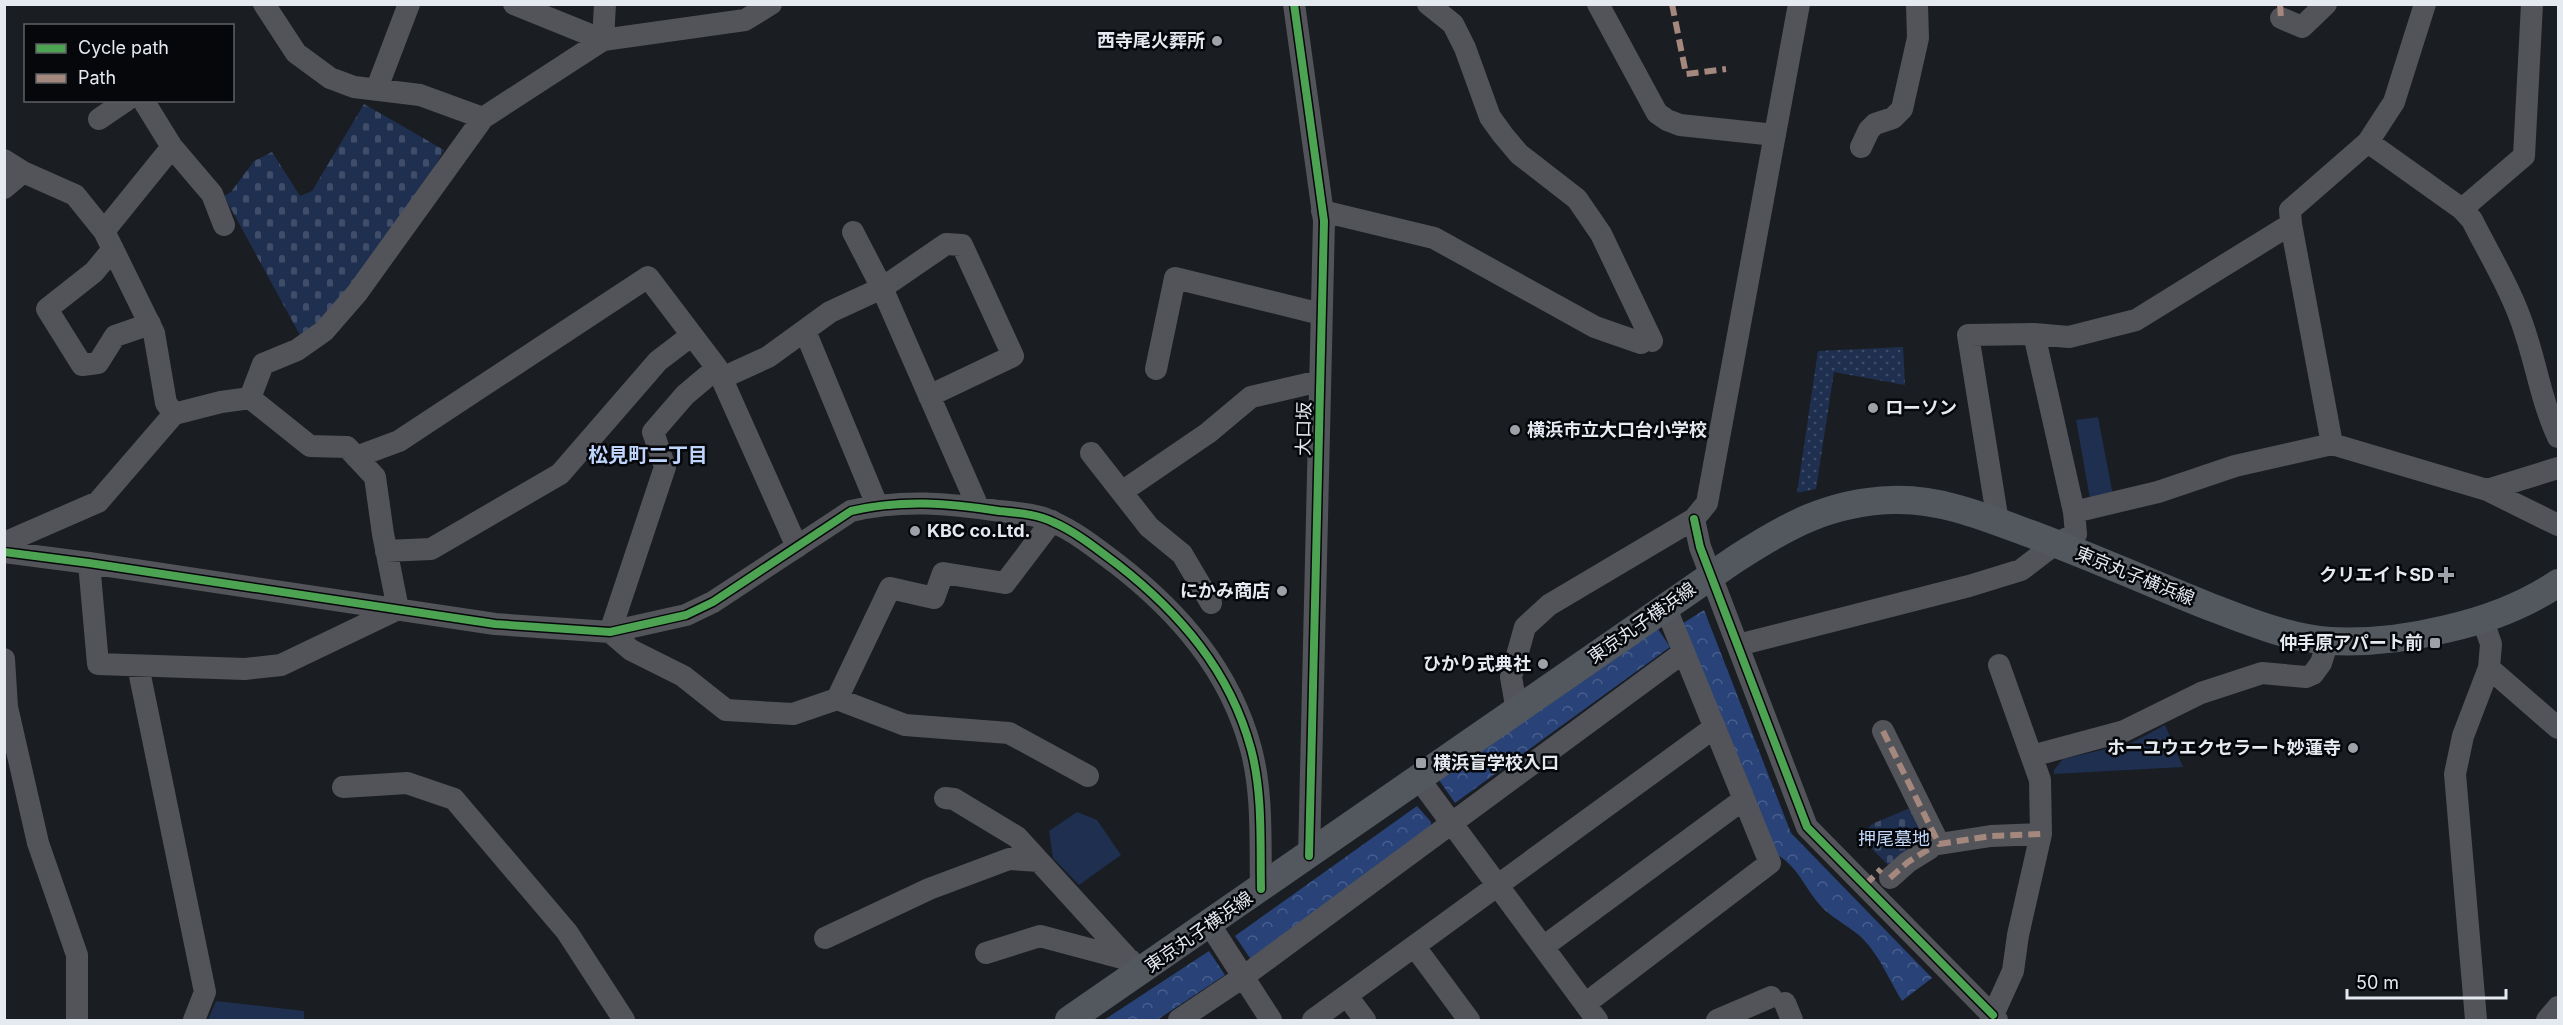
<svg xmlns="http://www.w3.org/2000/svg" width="2563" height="1025" font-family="Inter,'Noto Sans JP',sans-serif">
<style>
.grass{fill:url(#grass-dots)}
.forest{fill:url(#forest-crowns)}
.cemetery{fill:url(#cemetery-stones)}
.park{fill:#1f2f4f}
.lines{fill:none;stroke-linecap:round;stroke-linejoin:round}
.minor{stroke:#525459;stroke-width:22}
.major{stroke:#53585e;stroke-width:28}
.quiet{stroke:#a5887d;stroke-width:6;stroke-dasharray:12 6;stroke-linecap:butt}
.cycleway-casing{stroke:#05070a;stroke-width:11}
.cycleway{stroke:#4ca352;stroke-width:8}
.poi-dot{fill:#9ea2a8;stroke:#05070a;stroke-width:2}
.labels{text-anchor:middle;stroke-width:5;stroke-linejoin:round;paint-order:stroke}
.poi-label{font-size:18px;font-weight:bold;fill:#e5e9f0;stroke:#05070a;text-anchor:end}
.street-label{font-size:18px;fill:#e5e9f0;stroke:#05070a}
.park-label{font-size:18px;fill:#c4d8fc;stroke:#05070a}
.neighbourhood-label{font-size:20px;font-weight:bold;fill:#bfd5fd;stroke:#05070a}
</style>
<defs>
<pattern id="grass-dots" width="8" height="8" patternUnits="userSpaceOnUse" patternTransform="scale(1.5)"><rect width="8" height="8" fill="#1f2f4f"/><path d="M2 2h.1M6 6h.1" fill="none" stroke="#3f4d69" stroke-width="1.8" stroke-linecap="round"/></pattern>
<pattern id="forest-crowns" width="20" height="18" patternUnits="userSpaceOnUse" patternTransform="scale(1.5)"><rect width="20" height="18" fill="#294378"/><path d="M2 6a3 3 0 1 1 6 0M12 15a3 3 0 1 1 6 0" fill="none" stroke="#485e8c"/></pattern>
<pattern id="cemetery-stones" width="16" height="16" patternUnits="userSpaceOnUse" patternTransform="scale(1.5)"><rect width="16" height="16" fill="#1f2f4f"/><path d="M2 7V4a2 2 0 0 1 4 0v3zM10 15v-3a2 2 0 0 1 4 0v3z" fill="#3f4d69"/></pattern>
</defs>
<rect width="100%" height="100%" fill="#1a1d22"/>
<path class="grass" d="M1903,347L1905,385L1834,372L1816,489L1797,493L1818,351Z"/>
<path class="forest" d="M1704,610L1791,833L1932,978L1902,1001C1889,980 1880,956 1863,939C1852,928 1837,921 1826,911C1803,890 1801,865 1770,851L1680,625Z
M1658,629L1670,647L1455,803L1439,780Z
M1417,806L1431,822V832L1252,961L1235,936Z
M1209,951L1225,975L1157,1020H1104Z"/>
<path class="cemetery" d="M364,104L444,150L412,208L333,315L301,337L224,196L231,192L254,161L272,152L300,196L312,191Z
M1910,808L1929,845L1892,869L1860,837L1872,824Z"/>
<path class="park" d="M2098,417L2113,495L2090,499L2076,420Z
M2165,725L2183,767L2054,774V770L2063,759L2131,743Z
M1077,812L1097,820L1121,855L1079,885L1053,858L1049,831Z
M216,1001L304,1011V1020H208Z"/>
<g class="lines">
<path class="minor" d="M264,4L296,53L330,78L354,87L420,95L483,118L603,40L605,4
M514,4L603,40L745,20L771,4
M1294,4L1324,221L1309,856
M1428,4L1453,24L1465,48L1490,117L1503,135L1519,154L1577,199L1601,234L1652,341
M1598,4L1657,113L1667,120L1680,125L1775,135
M2281,18L2302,27L2326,4
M377,88L409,4
M143,100L172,147L212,194L224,225
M99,119L127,100
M2368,142L2462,209L2472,220C2490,256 2513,293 2525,332C2537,368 2542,403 2558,437
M1861,147L1869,130L1875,124L1893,118L1902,109L1918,38L1917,4
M4,160L23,172L75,195L104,231L154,333L166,403L174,414
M4,188L23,172
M2462,209L2524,156L2532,4
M1322,211L1434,238L1595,327L1641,343
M2291,224L2332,444
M104,231L172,147
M853,232L882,288L978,507
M113,249L94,272L47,309L82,365L98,363L115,336L150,324
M805,331L877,505
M717,368L685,395L653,432L665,467L610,632L631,650L683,676L726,710L793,714L837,699L905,725L1009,733L1088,776
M1156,369L1175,278L1321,314
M722,378L768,357L830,312L882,288L946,244L962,245L1013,356L929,396
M250,398L263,364L297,350L324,331L357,293L483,118
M1091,453L1149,527L1182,554L1211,603
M356,457L399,441L648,277L717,368L797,547
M2558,468L2487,490L2558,525
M1123,491L1208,433L1251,397L1320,381
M2074,512L2158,492L2235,466L2332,444L2487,490
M1694,519L1700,547L1807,827L1997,1020
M1998,522L1968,335L2034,334L2069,337L2136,320L2291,224L2290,210L2368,142L2394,102L2425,4
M4,543L98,502L174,414L221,402L250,398L310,446L347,447L375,477L383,534L398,609
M386,551L431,549L560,474L658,361L692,335
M4,552L89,563L495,624L610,632L686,615L713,602L851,511C901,499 949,503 999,511C1017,513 1037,514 1053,522C1076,532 1097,549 1117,564C1180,613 1230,671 1251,749C1263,794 1260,843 1261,889
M89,563L98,664L245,669L281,665L398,609
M1738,645L1969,586L2021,570L2055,544L2076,534L2074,512L2034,334
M4,659L7,707L38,843L77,955V1020
M138,666L205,992L194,1020
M2489,668L2558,728
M837,699L890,588L934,598L943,573L1005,583L1052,521
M1517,711L1511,677L1525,627L1549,605L1694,519L1707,503L1799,4
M1883,731L1939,844L1991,836L2041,834
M2032,756L2124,731L2201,693L2262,673L2306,677L2313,674L2321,663L2328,641
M1419,779L1597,1020
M343,787L407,783L454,799L567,932L624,1020
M945,798L954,799L1017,837L1141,973
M1890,878L1908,862L1929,849
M1210,925L1271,1020
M825,938L929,889L1009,859L1039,861
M1415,947L1469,1020
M1543,947L1744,799
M986,953L1040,936L1130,960
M1347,996L1365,1020
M1785,1003L1792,1020
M1585,1004L1770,863L1665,606
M1993,1015L2013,971L2018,935L2041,834L2040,780L1999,665
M1179,1020L1243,977L1684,652
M1313,1020L1715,727
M1717,1020L1771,997
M2476,1020L2455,774L2463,736L2489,668L2491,644L2483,621
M2547,1020L2558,1007"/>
<path class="major" d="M1069,1020L1734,560C1786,526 1829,502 1892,500C1942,498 1990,519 2036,536C2094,558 2151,583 2208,606C2247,621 2288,638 2330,641C2368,643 2409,638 2446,629C2486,620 2524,606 2558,583"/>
<path class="quiet" d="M1672,4L1686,74L1726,69
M2280,4L2281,18
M1883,731L1939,844L1991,836L2041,834
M1890,878L1908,862L1929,849
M1865,885L1881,869"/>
<g class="cycleway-casing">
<path id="cycleway" d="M1294,4L1324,221L1309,856
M1694,519L1700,547L1807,827L1993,1015
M4,552L89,563L495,624L610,632L686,615L713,602L851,511C901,499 949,503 999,511C1017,513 1037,514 1053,522C1076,532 1097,549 1117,564C1180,613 1230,671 1251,749C1263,794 1260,843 1261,889"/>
</g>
<use href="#cycleway" class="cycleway"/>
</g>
<g class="poi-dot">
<circle cx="1217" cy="41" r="6"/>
<circle cx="1873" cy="408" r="6"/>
<circle cx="1515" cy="430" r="6"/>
<circle cx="915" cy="531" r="6"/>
<path d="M2443 566h6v6h6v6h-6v6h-6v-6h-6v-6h6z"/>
<circle cx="1282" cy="591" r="6"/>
<rect x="2429" y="637" width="12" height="12" rx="3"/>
<circle cx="1543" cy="664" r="6"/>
<circle cx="2353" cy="748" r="6"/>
<rect x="1415" y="757" width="12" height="12" rx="3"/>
</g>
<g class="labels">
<g class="poi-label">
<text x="1205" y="47">西寺尾火葬所</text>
<text x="1885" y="414" text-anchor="start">ローソン</text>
<text x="1527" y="436" text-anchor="start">横浜市立大口台小学校</text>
<text x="927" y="537" text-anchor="start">KBC co.Ltd.</text>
<text x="2434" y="581">クリエイトSD</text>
<text x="1270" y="597">にかみ商店</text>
<text x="2423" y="649">仲手原アパート前</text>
<text x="1531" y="670">ひかり式典社</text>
<text x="2341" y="754">ホーユウエクセラート妙蓮寺</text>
<text x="1433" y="769" text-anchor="start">横浜盲学校入口</text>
</g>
<g class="street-label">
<text transform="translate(1304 429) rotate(-89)" y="6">大口坂</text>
<text transform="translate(2135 576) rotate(22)" y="6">東京丸子横浜線</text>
<text transform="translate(1642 623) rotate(-35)" y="6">東京丸子横浜線</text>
<text transform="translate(1199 932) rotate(-35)" y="6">東京丸子横浜線</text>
</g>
<g class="park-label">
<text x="1894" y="845">押尾墓地</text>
</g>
<g class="neighbourhood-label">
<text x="648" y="462">松見町二丁目</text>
</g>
</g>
<rect width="2563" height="1025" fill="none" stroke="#e5e9f0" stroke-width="12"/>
<rect x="24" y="24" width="210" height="78" fill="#05070a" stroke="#5f6166" stroke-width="1.5"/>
<rect x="36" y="44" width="30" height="9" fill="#4ca352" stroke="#5f6166" stroke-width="1.5"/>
<text x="78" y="54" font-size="18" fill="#e5e9f0">Cycle path</text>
<rect x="36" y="74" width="30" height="9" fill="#a5887d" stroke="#5f6166" stroke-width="1.5"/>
<text x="78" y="84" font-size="18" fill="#e5e9f0">Path</text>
<path d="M2347 989v9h159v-9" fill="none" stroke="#e5e9f0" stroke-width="3"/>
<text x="2356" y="989" font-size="18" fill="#e5e9f0" stroke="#05070a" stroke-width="4.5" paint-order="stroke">50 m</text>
</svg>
